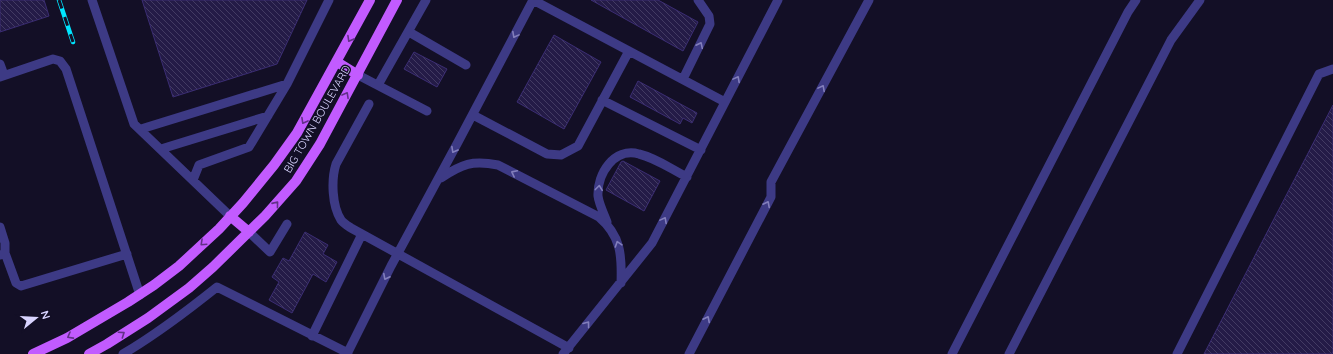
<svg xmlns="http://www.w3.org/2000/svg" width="1333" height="354" font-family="Quicksand,sans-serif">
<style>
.building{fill:url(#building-back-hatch);stroke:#3b2d73}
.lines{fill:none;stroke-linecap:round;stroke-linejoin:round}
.minor{stroke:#3d3a85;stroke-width:9}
.major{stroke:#c25bff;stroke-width:10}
.rail-casing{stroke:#00e5ff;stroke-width:4.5}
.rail{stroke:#130f26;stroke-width:3;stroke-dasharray:9;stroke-linecap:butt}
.oneway{stroke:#837fbc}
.oneway2{stroke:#623188}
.labels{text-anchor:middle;stroke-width:3;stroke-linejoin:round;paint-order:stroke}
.street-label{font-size:11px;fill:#d9d4ff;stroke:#130f26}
</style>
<defs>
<pattern id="building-back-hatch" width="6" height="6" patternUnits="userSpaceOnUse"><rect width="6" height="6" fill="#241b47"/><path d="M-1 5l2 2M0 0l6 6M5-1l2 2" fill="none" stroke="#433b63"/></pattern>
</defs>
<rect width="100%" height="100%" fill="#130f26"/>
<path class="building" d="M0,0H44L49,16L0,32Z
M142,0H307L277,64L173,97Z
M591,0H658L698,22L683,51Z
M554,35L601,62L564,129L517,102Z
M414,52L447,69L437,87L404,69Z
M638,81L697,113L692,123L683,118L680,124L630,97Z
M1333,105V351L1332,354H1204Z
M623,161L660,181L644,211L606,190L621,162Z
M305,232L328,245L323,254L337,262L326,282L313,274L292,313L269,300L279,282L272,277L283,258L289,261Z"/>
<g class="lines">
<path class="minor" d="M92,0L134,124L230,216
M533,0L725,102
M409,32L466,65
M0,64L4,75
M358,75L427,111
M0,77L53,59L60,61L66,69L140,295
M683,79L710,24L709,16L698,0
M378,85L426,0
M602,100L701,150
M369,104L336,164C331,180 332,206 341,220C343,223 348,226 351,228L569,348
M473,115L547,154L561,155L578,146L629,51
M141,129L287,84
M161,149L268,116
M441,178C462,164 472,160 498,165L599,217C621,236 622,255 621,283
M193,180L199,165L249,147L287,84L329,0
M607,222C604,214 599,204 598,196C597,174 614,147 639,154C656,158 671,169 687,177
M0,227L5,243V253
M249,232L270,252L287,224
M0,255L5,253L16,283L21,286L127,254
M312,336L362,234
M123,354C157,334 187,311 217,287L348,353
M347,354L391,266L458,142L533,0
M563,354L652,243L778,0
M689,354L771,197V182L869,0
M952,354L1128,12L1136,0
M1009,354L1171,40L1200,0
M1177,354L1319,74L1333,69"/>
<path class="major" d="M337,62L358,75
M230,216L249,232
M33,354L67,338L128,302L154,285L179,266L219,229L243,203L274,165L297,133L370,0
M89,354L107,344L148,318L189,288L213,267L265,216L296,181L320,144L397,0"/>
<g class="rail-casing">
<path id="rail" d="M59,0L73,42"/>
</g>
<use href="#rail" class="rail"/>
</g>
<defs><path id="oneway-chevron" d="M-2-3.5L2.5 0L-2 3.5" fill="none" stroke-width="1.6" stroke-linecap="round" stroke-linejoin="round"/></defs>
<g class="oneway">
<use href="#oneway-chevron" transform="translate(515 35) rotate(118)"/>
<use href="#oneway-chevron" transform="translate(700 45) rotate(-64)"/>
<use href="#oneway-chevron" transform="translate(737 79) rotate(-62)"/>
<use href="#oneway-chevron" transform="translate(822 88) rotate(-62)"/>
<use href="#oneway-chevron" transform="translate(454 150) rotate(119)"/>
<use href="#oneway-chevron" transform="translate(514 173) rotate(-153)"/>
<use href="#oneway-chevron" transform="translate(599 188) rotate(-83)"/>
<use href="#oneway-chevron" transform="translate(767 204) rotate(-63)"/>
<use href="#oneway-chevron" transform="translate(664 220) rotate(-62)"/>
<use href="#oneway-chevron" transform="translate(618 244) rotate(-108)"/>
<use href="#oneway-chevron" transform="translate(386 277) rotate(117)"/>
<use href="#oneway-chevron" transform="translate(707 319) rotate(-63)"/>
<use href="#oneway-chevron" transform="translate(587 324) rotate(-53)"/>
</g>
<g class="oneway2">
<use href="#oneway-chevron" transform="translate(350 39) rotate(119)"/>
<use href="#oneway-chevron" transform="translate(346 95) rotate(-61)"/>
<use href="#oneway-chevron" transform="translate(304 121) rotate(119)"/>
<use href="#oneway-chevron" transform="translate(276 204) rotate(-51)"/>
<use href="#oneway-chevron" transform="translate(203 243) rotate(137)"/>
<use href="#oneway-chevron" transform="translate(122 334) rotate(-34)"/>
<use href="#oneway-chevron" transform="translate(70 336) rotate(151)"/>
</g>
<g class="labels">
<g class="street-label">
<text transform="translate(317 119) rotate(-60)" y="4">BIG TOWN BOULEVARD</text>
</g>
</g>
<g transform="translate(36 318) rotate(72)" stroke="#130f26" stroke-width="3" paint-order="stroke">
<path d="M0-3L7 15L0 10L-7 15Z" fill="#d9d4ff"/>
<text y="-6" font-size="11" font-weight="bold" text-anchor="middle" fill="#d9d4ff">N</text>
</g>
</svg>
